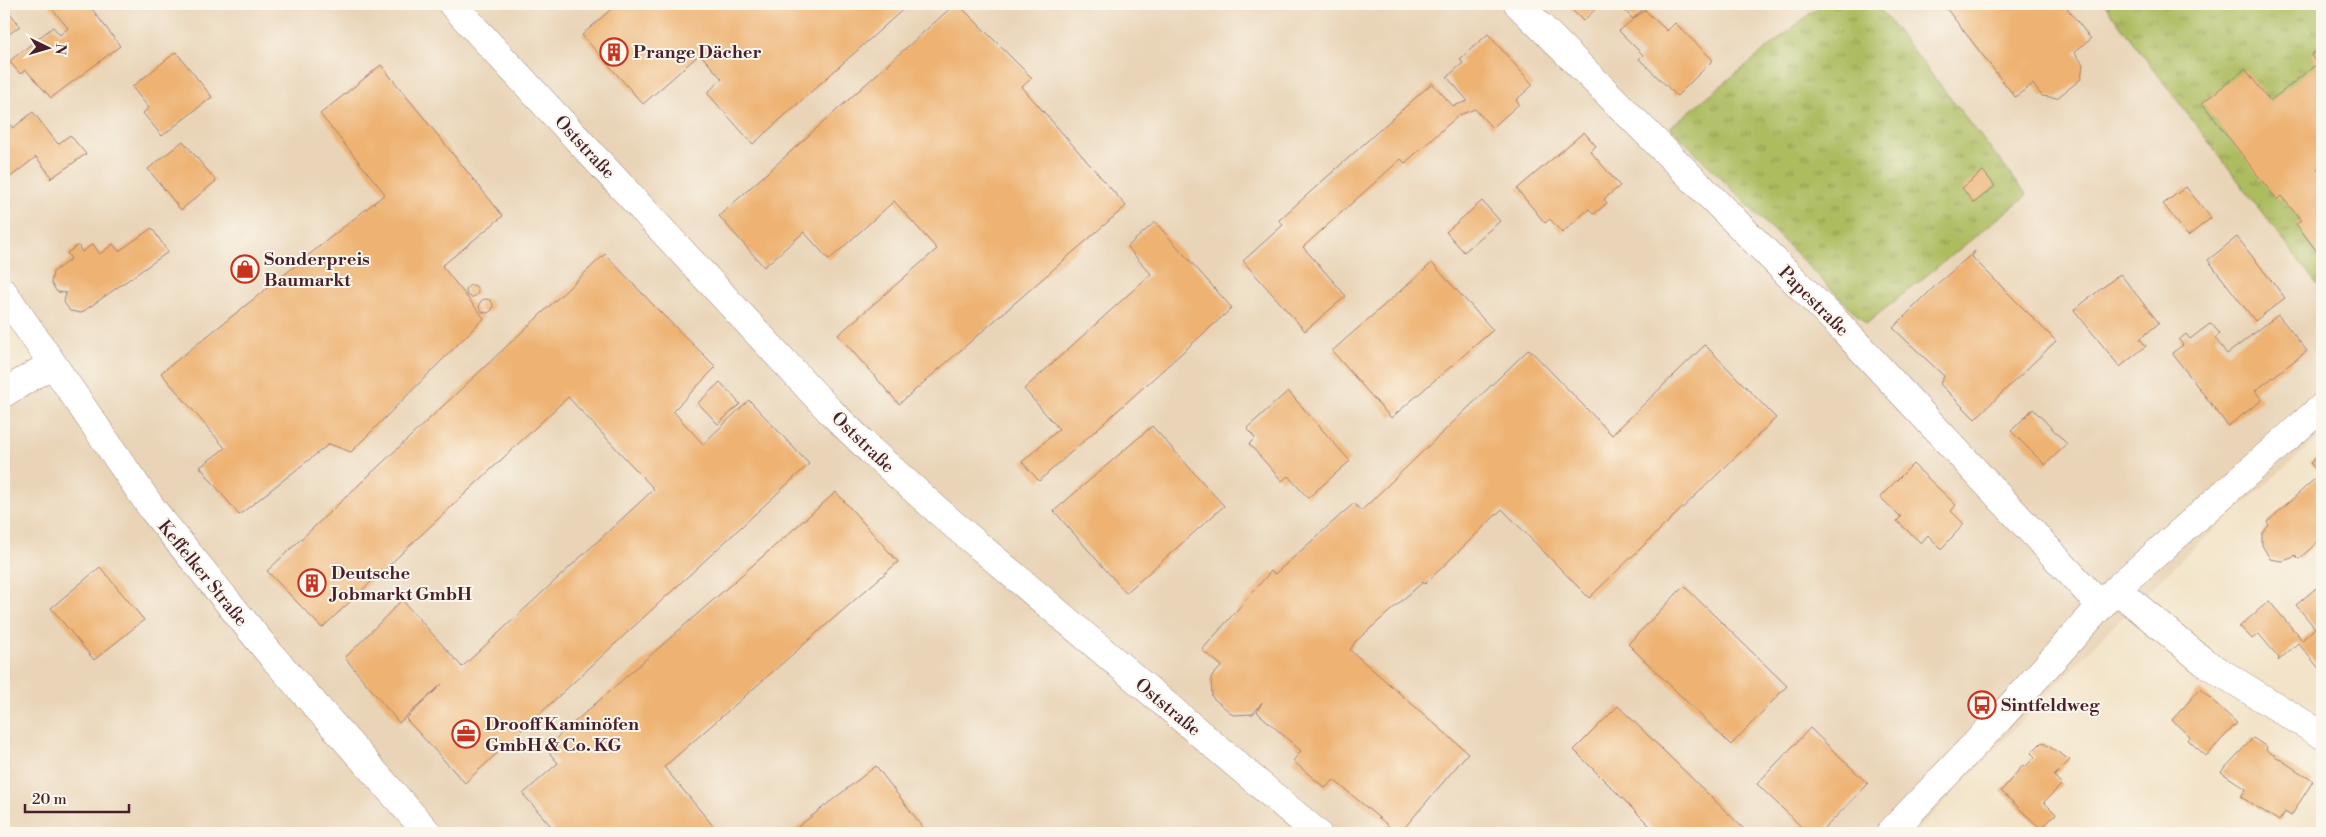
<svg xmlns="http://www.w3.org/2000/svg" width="2326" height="837" font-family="'Libre Bodoni',serif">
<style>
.built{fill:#e9d4b7}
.grass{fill:url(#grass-tufts);stroke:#7b6e45}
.building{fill:#eeb373}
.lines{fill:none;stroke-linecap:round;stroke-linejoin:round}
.minor-casing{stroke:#9e827a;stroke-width:29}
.minor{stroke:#fff;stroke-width:28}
.labels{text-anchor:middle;stroke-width:4;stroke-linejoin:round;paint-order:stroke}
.poi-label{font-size:18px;font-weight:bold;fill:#4a1f2b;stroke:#fbf7ec;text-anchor:start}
.street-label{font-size:18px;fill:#4a1f2b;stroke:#fbf7ec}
</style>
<defs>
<pattern id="grass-tufts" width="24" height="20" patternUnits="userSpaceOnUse" patternTransform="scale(1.25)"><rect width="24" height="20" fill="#acbc5f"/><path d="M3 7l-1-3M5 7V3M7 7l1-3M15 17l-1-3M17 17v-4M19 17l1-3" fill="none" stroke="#8e984f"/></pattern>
</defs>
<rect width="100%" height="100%" fill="#fbf7ec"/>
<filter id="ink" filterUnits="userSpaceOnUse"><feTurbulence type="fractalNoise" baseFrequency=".02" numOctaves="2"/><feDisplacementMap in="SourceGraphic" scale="10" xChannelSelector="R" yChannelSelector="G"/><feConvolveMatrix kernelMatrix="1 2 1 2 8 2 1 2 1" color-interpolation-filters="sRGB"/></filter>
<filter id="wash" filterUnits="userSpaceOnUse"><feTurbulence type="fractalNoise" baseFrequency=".0096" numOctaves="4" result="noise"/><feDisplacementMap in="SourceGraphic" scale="20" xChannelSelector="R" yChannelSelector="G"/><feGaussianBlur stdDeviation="1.12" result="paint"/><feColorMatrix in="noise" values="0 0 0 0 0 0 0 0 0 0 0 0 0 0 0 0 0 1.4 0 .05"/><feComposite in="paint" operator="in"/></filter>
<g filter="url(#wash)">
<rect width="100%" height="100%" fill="#f3e4c9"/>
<path class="built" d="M4,4H1822L1671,127L2027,195L1876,4H2104L2322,291V435L2190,551L2111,628L1914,833H4V397L52,364L4,293Z"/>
<path class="grass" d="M1822,4H1876L2027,195L1866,324L1670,127Z
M2104,4H2322V291Z"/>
<g id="blocks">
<path class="building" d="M48,4H85L90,10L92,9L120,46L51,98L26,70L20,74L11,63L8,65L7,63L53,27L60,35L68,28Z
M617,4H909L753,144L707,93L722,79L700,54L643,104L582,35Z
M955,4H958L1032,78L1022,87L1126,206L899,404L838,335L937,249L894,201L829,260L804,232L764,267L719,216Z
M1566,4H1601L1583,21Z
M1625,4H1648L1633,19L1621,7Z
M1943,4H2064L2091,39L2074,52L2083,64L2081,79L2057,98L2042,96L2033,84L2015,97Z
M4,5L20,26L4,38Z
M1645,10L1667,31L1675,23L1713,60L1677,96L1639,59L1643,55L1619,31Z
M1488,34L1533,85L1516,100L1519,104L1492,128L1475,109L1459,115L1405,163L1401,159L1303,247L1346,296L1305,331L1243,261L1283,225L1279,220L1432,83L1453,106L1468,101L1447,77L1463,63L1460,59Z
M2322,46V165L2317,169L2322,176V258L2296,224L2301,220L2281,196L2277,200L2202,103L2245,69L2270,101L2317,64L2311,55Z
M176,52L212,97L162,136L143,113L149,108L132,87Z
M381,65L503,216L442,266L484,318L351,452L329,444L239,515L200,467L225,448L161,373L385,194L320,114Z
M33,112L58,144L70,135L86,154L50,179L51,176L36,157L4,182V129L10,124L13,128Z
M1584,132L1596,146L1590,151L1620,186L1604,199L1607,203L1594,214L1589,209L1562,233L1550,219L1545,223L1517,189Z
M183,141L216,181L181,210L148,169Z
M1983,171L1995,186L1974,203L1962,188Z
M2186,187L2211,218L2188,236L2163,204Z
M1482,201L1500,221L1464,252L1446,232Z
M1155,222L1232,308L1039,481L1022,462L1059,429L1024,389L1151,274L1127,247Z
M152,228L168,252L81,313L70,311L64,302L66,293L57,292L51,283L53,272L71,259L67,253L78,245L82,252L93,244L100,254L113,244L119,251Z
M2237,237L2285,298L2255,321L2208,260Z
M1975,251L1972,257L2056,341L1975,419L1940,384L1944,376L1893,328L1935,286Z
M605,254L659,311L716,367L673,411L703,444L749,400L809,464L465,783L406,719L442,684L399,723L345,658L402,600L462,667L654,489L568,397L322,628L267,571Z
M1432,263L1493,330L1391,418L1332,351Z
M2120,274L2159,323L2140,339L2146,346L2120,367L2074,310Z
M466 291a6 6 0 1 1 12 0a6 6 0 1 1-12 0Z
M479 306a7 7 0 1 1 14 0a7 7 0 1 1-14 0Z
M2278,315L2307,351L2255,391L2262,400L2228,426L2172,353L2183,345L2179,340L2186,334L2190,339L2211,323L2220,334L2215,338L2227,354Z
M1705,345L1776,418L1589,598L1502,509L1425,584L1423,582L1355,642L1350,650L1468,753L1400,833H1397L1334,780L1325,788L1293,761L1301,751L1257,712L1262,702L1253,714L1233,715L1212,697L1211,677L1222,666L1202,650L1271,571L1275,574L1354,503L1361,511L1529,349L1612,435Z
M720,382L740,404L718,424L698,403Z
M1288,391L1350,461L1308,498L1288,476L1282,481L1249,444L1255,438L1247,428Z
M2033,409L2067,444L2045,465L2011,431Z
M1152,426L1224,506L1126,593L1054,511Z
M2322,452V538L2299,559L2295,555L2292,558L2282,561L2270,559L2262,545V534L2269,525L2267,522L2320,474L2310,463Z
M1913,464L1956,505L1951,511L1964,524L1941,549L1928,535L1921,543L1897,521L1901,517L1880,497Z
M836,492L898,562L664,767L719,833H557L523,794L558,763L545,748Z
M100,567L144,620L94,660L51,608Z
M2322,583V672L2298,643L2278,661L2279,658L2259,634L2252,639L2241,627H2239L2269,601L2302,640L2315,628L2296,605Z
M1684,586L1787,686L1731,745L1628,644Z
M2200,689L2237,723L2206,756L2188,740L2190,737L2172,720Z
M1618,706L1748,833H1657L1574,750Z
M1810,728L1868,784L1820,833H1808L1757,784Z
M2253,738L2267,747L2266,750L2313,781L2291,816L2285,812L2279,821L2241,797L2246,789L2221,772Z
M2042,742L2070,760L2054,776L2062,784L2044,802L2056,814L2041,829L2001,791L2023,765L2025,767L2035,757L2031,753Z
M876,766L925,830L921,833H790Z"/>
</g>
</g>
<g filter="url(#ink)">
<use href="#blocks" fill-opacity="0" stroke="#9e827a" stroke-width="1"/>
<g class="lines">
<g class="minor-casing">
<path id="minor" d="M452,4L830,411L870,450L945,517L1317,833
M1518,4L1841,327L2101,606
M4,293L153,510L271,655L428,833
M4,393L52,364
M2116,589L2204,662L2322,735
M1890,833L1999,719L2116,589L2322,407"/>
</g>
<use href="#minor" class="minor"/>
</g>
</g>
<defs>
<g id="building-ring" transform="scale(1.4375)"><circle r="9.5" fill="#fbf7ec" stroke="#c8321e" stroke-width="1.5"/><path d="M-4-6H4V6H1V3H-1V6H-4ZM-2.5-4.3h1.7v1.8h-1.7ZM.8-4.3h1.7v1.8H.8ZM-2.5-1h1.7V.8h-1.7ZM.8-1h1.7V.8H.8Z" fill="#c8321e"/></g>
<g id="shop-ring" transform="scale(1.4375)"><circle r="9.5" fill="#fbf7ec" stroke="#c8321e" stroke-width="1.5"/><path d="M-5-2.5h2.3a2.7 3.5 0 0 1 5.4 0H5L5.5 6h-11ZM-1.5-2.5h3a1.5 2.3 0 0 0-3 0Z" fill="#c8321e"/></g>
<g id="bus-ring" transform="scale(1.4375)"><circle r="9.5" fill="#fbf7ec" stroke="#c8321e" stroke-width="1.5"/><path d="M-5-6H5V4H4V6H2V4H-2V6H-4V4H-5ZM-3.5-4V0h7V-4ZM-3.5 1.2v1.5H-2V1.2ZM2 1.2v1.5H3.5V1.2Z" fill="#c8321e"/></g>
<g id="office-ring" transform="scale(1.4375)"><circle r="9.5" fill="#fbf7ec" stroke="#c8321e" stroke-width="1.5"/><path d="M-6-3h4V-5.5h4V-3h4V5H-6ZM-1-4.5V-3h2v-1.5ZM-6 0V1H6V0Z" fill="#c8321e"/></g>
</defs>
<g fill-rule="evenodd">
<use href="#building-ring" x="614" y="52"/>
<use href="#shop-ring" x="245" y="269"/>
<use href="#building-ring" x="312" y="583"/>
<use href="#bus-ring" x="1982" y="705"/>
<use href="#office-ring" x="466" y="734"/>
</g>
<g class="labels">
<g class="poi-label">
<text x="633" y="58">Prange Dächer</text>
<text x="264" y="265">Sonderpreis<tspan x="264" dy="21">Baumarkt</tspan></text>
<text x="331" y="579">Deutsche<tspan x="331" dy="21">Jobmarkt GmbH</tspan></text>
<text x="2001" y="711">Sintfeldweg</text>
<text x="485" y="730">Drooff Kaminöfen<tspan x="485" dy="21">GmbH &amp; Co. KG</tspan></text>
</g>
<g class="street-label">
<text transform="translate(585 147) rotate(47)" y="6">Oststraße</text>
<text transform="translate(1814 301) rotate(45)" y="6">Papestraße</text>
<text transform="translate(863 442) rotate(44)" y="6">Oststraße</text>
<text transform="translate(203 573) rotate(51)" y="6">Keffelker Straße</text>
<text transform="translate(1168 707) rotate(40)" y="6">Oststraße</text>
</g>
</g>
<rect width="2326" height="837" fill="none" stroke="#fbf7ec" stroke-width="20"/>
<g transform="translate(48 48) rotate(95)" stroke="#fbf7ec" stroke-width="4" paint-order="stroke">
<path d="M0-4L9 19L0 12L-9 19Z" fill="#4a1f2b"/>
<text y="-8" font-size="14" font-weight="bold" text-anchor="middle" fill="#4a1f2b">N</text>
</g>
<path d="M25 804v8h104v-8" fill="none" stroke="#4a1f2b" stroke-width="2.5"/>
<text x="32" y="804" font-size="15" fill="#4a1f2b" stroke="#fbf7ec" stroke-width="4" paint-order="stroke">20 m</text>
</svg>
